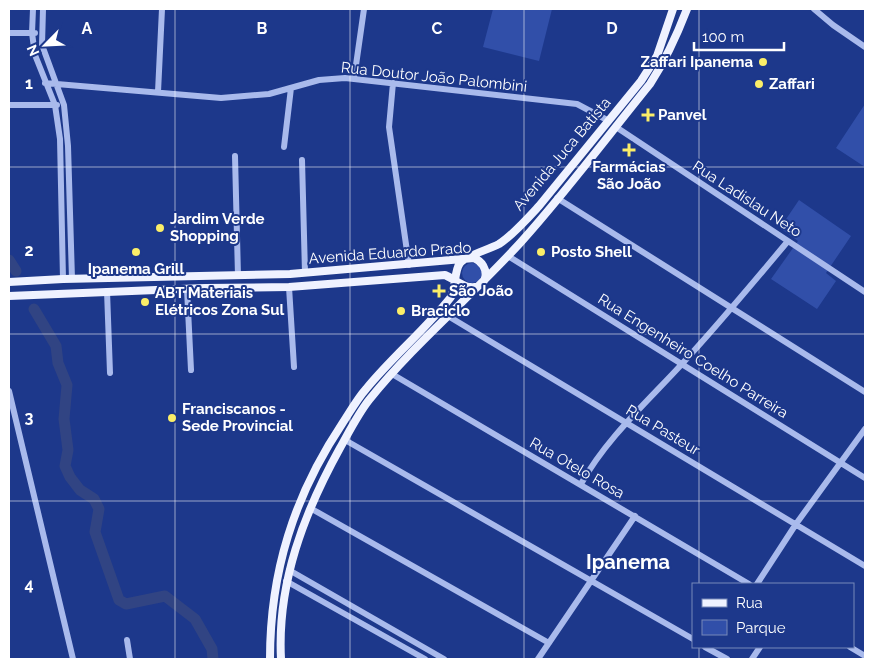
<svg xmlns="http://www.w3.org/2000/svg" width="874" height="668" font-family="Raleway,sans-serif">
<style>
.green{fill:#314fa9}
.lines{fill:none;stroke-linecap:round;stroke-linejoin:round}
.river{stroke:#314483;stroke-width:11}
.minor{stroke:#a9baec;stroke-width:6}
.major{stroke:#eff2ff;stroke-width:8}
.grid{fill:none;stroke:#fff;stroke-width:1;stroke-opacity:0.55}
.poi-dot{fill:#fbee68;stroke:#1d388b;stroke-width:2}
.labels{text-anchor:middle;stroke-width:4;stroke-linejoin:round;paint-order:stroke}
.poi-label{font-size:15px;font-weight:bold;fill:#fff;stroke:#1d388b;text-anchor:start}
.street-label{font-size:15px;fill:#fff;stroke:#1d388b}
.district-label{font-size:20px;font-weight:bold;fill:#fff;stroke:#1d388b}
.grid-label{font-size:16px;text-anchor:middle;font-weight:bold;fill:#fff;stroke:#1d388b;stroke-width:4;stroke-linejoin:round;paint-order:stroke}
</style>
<rect width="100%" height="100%" fill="#1d388b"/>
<path class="green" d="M493,9H552L539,61L483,47Z
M865,104V167L836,148Z
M799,200L851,236L826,273L836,281L817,309L771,279L798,241L780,228Z
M462 273a10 10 0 1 1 20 0a10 10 0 1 1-20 0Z"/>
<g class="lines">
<path class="river" d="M9,260L16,271
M34,309L56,346L58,363L67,385L64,419L68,450L65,466L70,477L80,490L94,499L99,509L95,532L119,600L126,604L165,596L195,619L212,649L213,659"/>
<path class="minor" d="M33,9L32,33L35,55L55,105L60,139L63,279
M43,9L42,45L64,105L68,146L72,279
M814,9L833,25L865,47
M9,33H35
M354,79L364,9
M45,83L221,98L269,94L319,80L345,78L577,104L609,121
M393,83L389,127L409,265
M158,92L162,9
M9,105H57
M616,127L865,292
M284,147L291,88
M235,156L238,276
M302,160L305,273
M557,198L865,392
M508,256L865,478
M289,287L294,367
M187,289L191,370
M107,291L110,373
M448,316L865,566
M392,374L749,584
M9,391L73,659
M345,440L693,639
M581,484C606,439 646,403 681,365C718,325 753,283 788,241
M310,508L549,643
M289,570L444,659
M286,581L425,659
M757,584L796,524L865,429
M127,640L130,659
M705,647L727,659
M850,647L865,656
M538,659L635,516
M752,659L760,647"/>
<path class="major" d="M9,282L63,279L290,274L474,258C491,265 489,289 470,287C464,287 452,278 445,275L289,287L205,288L9,296
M270,659C270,572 294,496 342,424C350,412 357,399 366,389C392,357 425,330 451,297C456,287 454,271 460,263C467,255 488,250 499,244C512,236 528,218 539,206L641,81L657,56L673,9
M281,659C277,583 304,513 340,448C349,432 358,414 369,400C415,343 472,296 521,242C566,192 607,137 650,84C665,61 677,35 687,9"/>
</g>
<path class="grid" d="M175,9V659M350,9V659M524,9V659M699,9V584M9,167H865M9,334H865M9,501H865M699,647V659"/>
<g class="poi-dot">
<circle cx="763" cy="62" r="5"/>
<circle cx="759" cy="84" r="5"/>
<path d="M645.5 107.5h5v5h5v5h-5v5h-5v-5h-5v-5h5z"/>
<path d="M626.5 142.5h5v5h5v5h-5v5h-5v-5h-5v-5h5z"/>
<circle cx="160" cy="228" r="5"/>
<circle cx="136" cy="252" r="5"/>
<circle cx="541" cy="252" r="5"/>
<path d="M436.5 283.5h5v5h5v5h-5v5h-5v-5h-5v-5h5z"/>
<circle cx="145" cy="302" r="5"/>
<circle cx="401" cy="311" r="5"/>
<circle cx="172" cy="418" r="5"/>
</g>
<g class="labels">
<g class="poi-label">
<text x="753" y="67" text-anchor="end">Zaffari Ipanema</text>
<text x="769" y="89">Zaffari</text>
<text x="658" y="120">Panvel</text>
<text x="629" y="172" text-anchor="middle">Farmácias<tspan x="629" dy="17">São João</tspan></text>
<text x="170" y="224">Jardim Verde<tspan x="170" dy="17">Shopping</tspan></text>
<text x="551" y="257">Posto Shell</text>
<text x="136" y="274" text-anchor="middle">Ipanema Grill</text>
<text x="449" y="296">São João</text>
<text x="155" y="298">ABT Materiais<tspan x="155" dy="17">Elétricos Zona Sul</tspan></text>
<text x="411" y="316">Braciclo</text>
<text x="182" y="414">Franciscanos -<tspan x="182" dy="17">Sede Provincial</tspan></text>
</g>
<g class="street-label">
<text transform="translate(434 77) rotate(6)" y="5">Rua Doutor João Palombini</text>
<text transform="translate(562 154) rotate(-50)" y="5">Avenida Juca Batista</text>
<text transform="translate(747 199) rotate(33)" y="5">Rua Ladislau Neto</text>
<text transform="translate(390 253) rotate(-4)" y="5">Avenida Eduardo Prado</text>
<text transform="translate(693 356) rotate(32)" y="5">Rua Engenheiro Coelho Parreira</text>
<text transform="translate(663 430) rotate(31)" y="5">Rua Pasteur</text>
<text transform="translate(577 468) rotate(30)" y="5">Rua Otelo Rosa</text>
</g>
<g class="district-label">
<text x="628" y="569">Ipanema</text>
</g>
</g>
<g class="grid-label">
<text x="87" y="34">A</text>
<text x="262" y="34">B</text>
<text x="437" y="34">C</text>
<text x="612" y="34">D</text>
<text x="29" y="89">1</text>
<text x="29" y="256">2</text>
<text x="29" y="423">3</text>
<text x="29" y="590">4</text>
</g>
<rect width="874" height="668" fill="none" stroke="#ffffff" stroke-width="20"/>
<rect x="692" y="583" width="162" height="65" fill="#1d388b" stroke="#7788b9"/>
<rect x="702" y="599" width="25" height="8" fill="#eff2ff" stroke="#7788b9"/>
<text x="736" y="608" font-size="15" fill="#ffffff">Rua</text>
<rect x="702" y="620" width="25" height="15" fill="#314fa9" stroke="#7788b9"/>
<text x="736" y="633" font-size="15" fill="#ffffff">Parque</text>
<g transform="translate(45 45) rotate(246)" stroke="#1d388b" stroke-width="4" paint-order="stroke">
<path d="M0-4L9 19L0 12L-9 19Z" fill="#ffffff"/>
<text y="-8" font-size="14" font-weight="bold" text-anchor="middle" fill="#ffffff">N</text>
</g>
<path d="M694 42v8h90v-8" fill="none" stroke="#ffffff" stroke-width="2.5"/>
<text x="702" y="42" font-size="15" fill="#ffffff" stroke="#1d388b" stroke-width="4" paint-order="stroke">100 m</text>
</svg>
